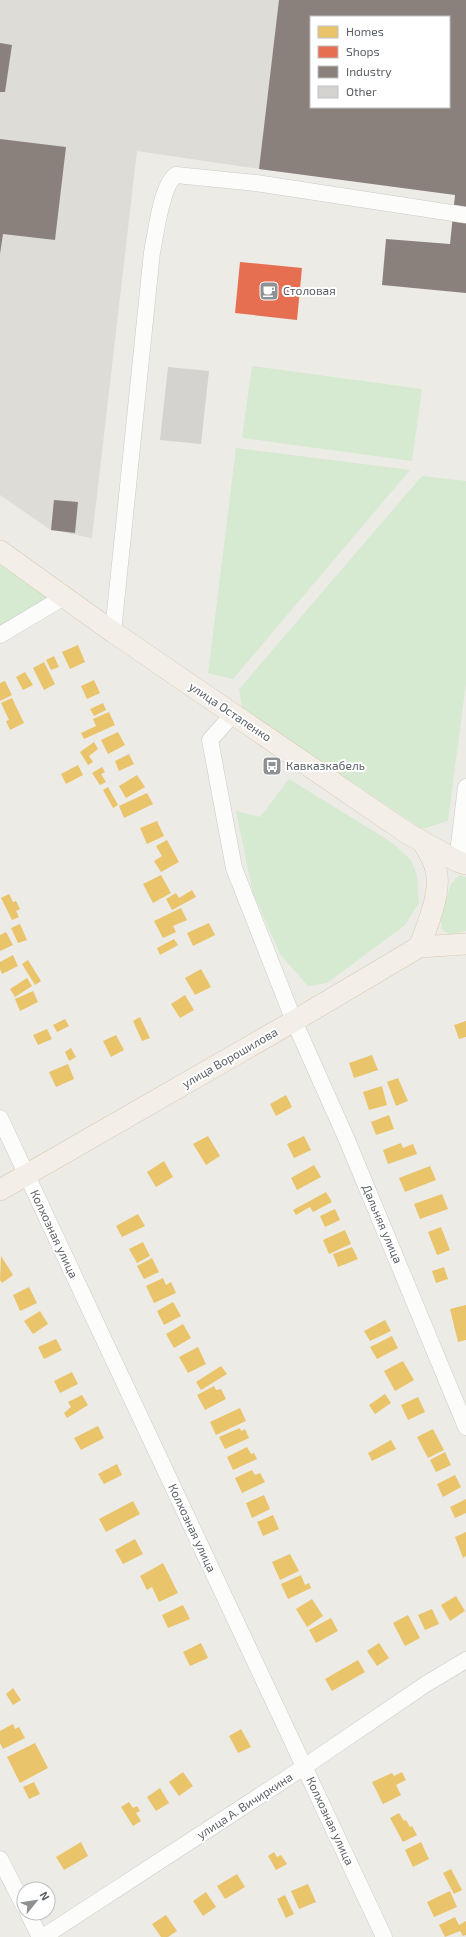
<svg xmlns="http://www.w3.org/2000/svg" width="466" height="1937" font-family="'Exo 2',sans-serif">
<style>
.industrial{fill:#dedcd7;fill-rule:evenodd}
.green{fill:#d5ead0}
.homes{fill:#e9c46a}
.shops{fill:#e76f51}
.industry{fill:#8a817c;fill-rule:evenodd}
.building{fill:#d4d3d0}
.lines{fill:none;stroke-linecap:round;stroke-linejoin:round}
.minor-casing{stroke:#c9cac9;stroke-width:17}
.major-casing{stroke:#d7c9b2;stroke-width:22}
.minor{stroke:#fcfcfb;stroke-width:16}
.major{stroke:#f3efe8;stroke-width:21}
.labels{text-anchor:middle;stroke-width:4;stroke-linejoin:round;paint-order:stroke}
.poi-label{font-size:12px;fill:#5b6166;stroke:#fff;text-anchor:start}
.street-label{font-size:12px;fill:#5b6166;stroke:#fff}
</style>
<rect width="100%" height="100%" fill="#edebe6"/>
<path class="industrial" d="M0,0H466V194L259,169L137,151L92,538L51,530L0,495ZM311,17H449V107H311Z"/>
<path class="green" d="M252,366L422,389L412,461L242,438Z
M236,448L410,470L233,679L208,673Z
M422,476L466,481V683L448,821L422,829L242,708L239,689Z
M0,551L64,597L0,634Z
M289,779L391,842L411,860L417,875L419,903L405,925L327,983L308,986L280,954L253,893L236,811L260,817Z
M459,875L466,877V931L450,935L442,929L440,918L451,884Z"/>
<path class="homes" d="M78,645L85,662L70,669L62,652Z
M54,656L59,667L51,670L46,660Z
M44,662L55,684L44,690L33,668Z
M25,672L33,685L23,690L16,677Z
M94,680L100,693L87,699L81,686Z
M5,681L12,695L0,701V683Z
M12,698L24,723L10,730L6,721L9,720L1,703Z
M103,703L106,710L94,716L90,709Z
M109,712L115,725L84,739L81,733L96,726L93,719Z
M118,732L125,745L108,754L101,740Z
M94,742L98,749L89,756L93,762L88,765L80,752Z
M129,754L134,764L119,771L115,761Z
M78,765L83,775L66,784L61,774Z
M102,767L105,772L101,774L106,782L100,785L92,773Z
M137,775L145,787L126,798L119,786Z
M108,787L118,805L113,808L103,790Z
M147,793L153,804L124,818L119,806Z
M157,821L164,836L147,844L140,828Z
M167,840L179,862L161,872L154,861L162,856L156,846Z
M161,875L171,893L153,903L143,884Z
M192,890L196,897L172,910L166,899L176,893L179,898Z
M9,894L13,902L16,901L20,909L16,911L19,917L12,920L1,898Z
M181,908L187,920L173,926L176,932L163,938L154,921Z
M209,923L215,935L193,946L187,933Z
M20,924L27,940L18,943L11,928Z
M6,932L13,945L0,951V935Z
M174,939L178,945L160,955L157,948Z
M13,955L18,966L2,974L0,969V962Z
M28,960L41,981L35,985L22,964Z
M201,969L211,987L195,995L185,978Z
M27,978L32,986L15,997L10,989Z
M33,991L38,1002L20,1011L15,999Z
M185,995L194,1010L180,1018L171,1004Z
M140,1017L150,1038L142,1041L133,1021Z
M65,1019L69,1026L57,1032L53,1025Z
M466,1021V1037L459,1039L454,1025Z
M47,1029L52,1039L38,1045L33,1035Z
M116,1035L124,1050L111,1057L103,1041Z
M71,1048L76,1057L69,1061L65,1052Z
M372,1055L378,1070L354,1078L349,1063Z
M68,1064L74,1079L56,1087L49,1072Z
M398,1078L408,1101L396,1106L387,1082Z
M382,1086L387,1105L369,1110L363,1092Z
M286,1095L292,1107L276,1116L270,1104Z
M389,1115L394,1129L376,1135L371,1122Z
M208,1136L220,1156L206,1165L193,1144Z
M304,1136L311,1150L294,1158L287,1144Z
M401,1143L403,1148L413,1144L417,1154L388,1164L383,1150Z
M164,1161L173,1177L156,1187L147,1172Z
M314,1165L321,1177L297,1190L291,1178Z
M430,1166L436,1180L405,1192L399,1178Z
M326,1192L332,1202L313,1212L310,1207L296,1215L293,1210Z
M442,1194L448,1209L420,1219L414,1204Z
M335,1209L340,1220L325,1227L320,1216Z
M138,1214L145,1226L122,1237L116,1226Z
M441,1227L450,1250L437,1255L428,1232Z
M345,1230L351,1244L329,1254L323,1240Z
M143,1242L150,1256L137,1263L129,1249Z
M352,1247L358,1259L338,1267L333,1254Z
M1,1256L13,1275L2,1283L0,1280Z
M152,1258L159,1272L144,1279L137,1266Z
M444,1267L448,1279L436,1283L432,1271Z
M163,1278L166,1285L171,1282L176,1293L154,1303L146,1286Z
M29,1287L37,1303L20,1311L13,1295Z
M173,1302L181,1316L164,1325L157,1311Z
M466,1305V1340L458,1342L450,1309Z
M40,1311L48,1324L33,1334L24,1321Z
M385,1320L391,1331L370,1341L364,1331Z
M183,1324L191,1338L174,1348L166,1334Z
M392,1336L398,1348L377,1359L370,1347Z
M56,1339L62,1350L44,1359L38,1347Z
M198,1347L206,1364L188,1373L179,1357Z
M403,1361L414,1380L395,1391L384,1371Z
M221,1366L227,1374L201,1390L196,1382Z
M72,1372L78,1384L60,1393L54,1381Z
M214,1386L216,1390L221,1389L226,1399L205,1410L197,1395Z
M385,1394L391,1403L375,1414L369,1405Z
M82,1395L88,1405L67,1418L64,1413L71,1407L68,1402Z
M418,1397L425,1412L408,1420L401,1405Z
M240,1408L246,1421L216,1435L210,1422Z
M98,1426L104,1438L81,1450L74,1438Z
M240,1428L241,1431L245,1429L249,1438L225,1449L219,1437Z
M433,1429L444,1450L428,1458L417,1437Z
M391,1440L396,1449L372,1461L368,1453Z
M247,1447L251,1454L254,1453L257,1459L233,1470L227,1457Z
M445,1452L451,1465L436,1472L430,1460Z
M117,1464L122,1475L104,1484L98,1474Z
M252,1470L255,1475L260,1473L265,1482L242,1493L235,1478Z
M455,1475L461,1487L443,1497L437,1484Z
M264,1495L270,1509L252,1518L246,1503Z
M466,1499V1513L455,1518L450,1507Z
M133,1501L140,1514L106,1532L99,1519Z
M273,1515L279,1529L263,1536L257,1522Z
M466,1532V1556L463,1558L455,1537Z
M135,1539L143,1554L123,1564L115,1550Z
M290,1554L299,1571L280,1580L272,1562Z
M163,1563L178,1593L159,1602L152,1587L147,1590L140,1576Z
M301,1575L305,1585L309,1583L311,1588L288,1599L281,1584Z
M456,1596L465,1611L450,1621L441,1605Z
M312,1599L323,1616L307,1627L296,1609Z
M183,1605L190,1619L168,1628L162,1615Z
M432,1609L439,1624L425,1630L418,1615Z
M408,1615L420,1638L405,1646L393,1623Z
M331,1618L338,1631L316,1643L309,1630Z
M201,1643L208,1658L190,1666L183,1652Z
M379,1643L389,1658L377,1666L367,1651Z
M358,1660L365,1672L332,1691L325,1679Z
M13,1688L21,1700L13,1705L6,1694Z
M13,1724L15,1729L19,1727L25,1738L3,1749L0,1743V1731Z
M241,1729L251,1747L238,1753L229,1736Z
M35,1743L48,1768L20,1783L7,1757Z
M183,1772L193,1786L179,1796L169,1782Z
M402,1772L406,1780L396,1785L401,1795L383,1804L372,1782L392,1773L394,1776Z
M34,1782L40,1794L29,1799L23,1787Z
M160,1788L169,1803L156,1811L147,1797Z
M129,1802L133,1808L137,1806L140,1811L136,1813L141,1821L133,1826L121,1807Z
M399,1813L404,1821L406,1820L410,1827L412,1826L417,1835L403,1842L390,1818Z
M81,1842L88,1856L64,1870L56,1857Z
M421,1842L429,1859L413,1867L405,1850Z
M274,1852L277,1857L281,1855L287,1864L276,1870L268,1856Z
M451,1869L462,1890L454,1894L443,1873Z
M237,1874L245,1887L225,1899L217,1886Z
M308,1884L316,1902L299,1909L291,1891Z
M450,1891L457,1907L434,1917L427,1902Z
M206,1892L216,1907L203,1916L193,1901Z
M285,1895L294,1914L286,1918L277,1899Z
M166,1915L177,1931L168,1937H161L152,1924Z
M455,1917L459,1925L466,1921V1935L463,1936L460,1931L445,1937L439,1925Z"/>
<path class="shops" d="M240,262L302,268L297,320L235,313Z"/>
<path class="industry" d="M279,0H466V293L382,285L386,239L450,244L455,195L259,169ZM311,17H449V107H311Z
M0,43L12,45L5,92H0Z
M0,139L66,147L55,240L3,234L0,254Z
M54,500L78,502L75,533L51,530Z"/>
<path class="building" d="M168,367L209,371L201,444L160,440Z"/>
<g class="lines">
<g class="minor-casing">
<path id="minor" d="M113,632L152,252C156,234 161,185 176,175L256,183L466,215
M0,635L64,597
M233,714L210,740L234,868L294,1021L347,1140L466,1427
M457,861L466,787
M0,1118L384,1937
M0,1859L24,1906
M28,1913L40,1937
M43,1937L304,1767L426,1684L466,1660"/>
</g>
<g class="major-casing">
<path id="major" d="M0,551L113,632L407,833L457,861L466,864
M419,947C427,927 442,891 436,870C434,860 427,850 423,842
M0,1190L294,1021L419,947L466,944"/>
</g>
<use href="#minor" class="minor"/>
<use href="#major" class="major"/>
</g>
<defs>
<g id="cafe-square" transform="scale(1)"><rect x="-9" y="-9" width="18" height="18" rx="4" fill="#8e9193" stroke="#fff"/><path d="M-5.5-4.5H6V0H3Q3 3.5 0 3.5H-2.5Q-5.5 3.5-5.5 0ZM3-3.2v2h1.7v-2ZM-6 4.5H4V6H-6Z" fill="#fff"/></g>
<g id="bus-square" transform="scale(1)"><rect x="-9" y="-9" width="18" height="18" rx="4" fill="#8e9193" stroke="#fff"/><path d="M-5-6H5V4H4V6H2V4H-2V6H-4V4H-5ZM-3.5-4V0h7V-4ZM-3.5 1.2v1.5H-2V1.2ZM2 1.2v1.5H3.5V1.2Z" fill="#fff"/></g>
</defs>
<g fill-rule="evenodd">
<use href="#cafe-square" x="269" y="291"/>
<use href="#bus-square" x="272" y="766"/>
</g>
<g class="labels">
<g class="poi-label">
<text x="283" y="295">Столовая</text>
<text x="286" y="770">Кавказкабель</text>
</g>
<g class="street-label">
<text transform="translate(230 712) rotate(34)" y="4">улица Остапенко</text>
<text transform="translate(230 1058) rotate(-30)" y="4">улица Ворошилова</text>
<text transform="translate(382 1224) rotate(67)" y="4">Дальняя улица</text>
<text transform="translate(54 1234) rotate(65)" y="4">Колхозная улица</text>
<text transform="translate(192 1528) rotate(65)" y="4">Колхозная улица</text>
<text transform="translate(245 1806) rotate(-33)" y="4">улица А. Вичиркина</text>
<text transform="translate(330 1821) rotate(65)" y="4">Колхозная улица</text>
</g>
</g>
<rect x="310" y="16" width="140" height="92" fill="#ffffff" stroke="#bdc0c2"/>
<rect x="318" y="26" width="20" height="12" fill="#e9c46a" stroke="#bdc0c2"/>
<text x="346" y="36" font-size="12" fill="#5b6166">Homes</text>
<rect x="318" y="46" width="20" height="12" fill="#e76f51" stroke="#bdc0c2"/>
<text x="346" y="56" font-size="12" fill="#5b6166">Shops</text>
<rect x="318" y="66" width="20" height="12" fill="#8a817c" stroke="#bdc0c2"/>
<text x="346" y="76" font-size="12" fill="#5b6166">Industry</text>
<rect x="318" y="86" width="20" height="12" fill="#d4d3d0" stroke="#bdc0c2"/>
<text x="346" y="96" font-size="12" fill="#5b6166">Other</text>
<g transform="translate(36 1901) rotate(60)"><circle r="19" fill="#ffffff" stroke="#bdc0c2"/>
<path d="M0-3L7 15L0 10L-7 15Z" fill="#8e9193"/>
<text y="-6" font-size="11" font-weight="bold" text-anchor="middle" fill="#5b6166">N</text>
</g>
</svg>
